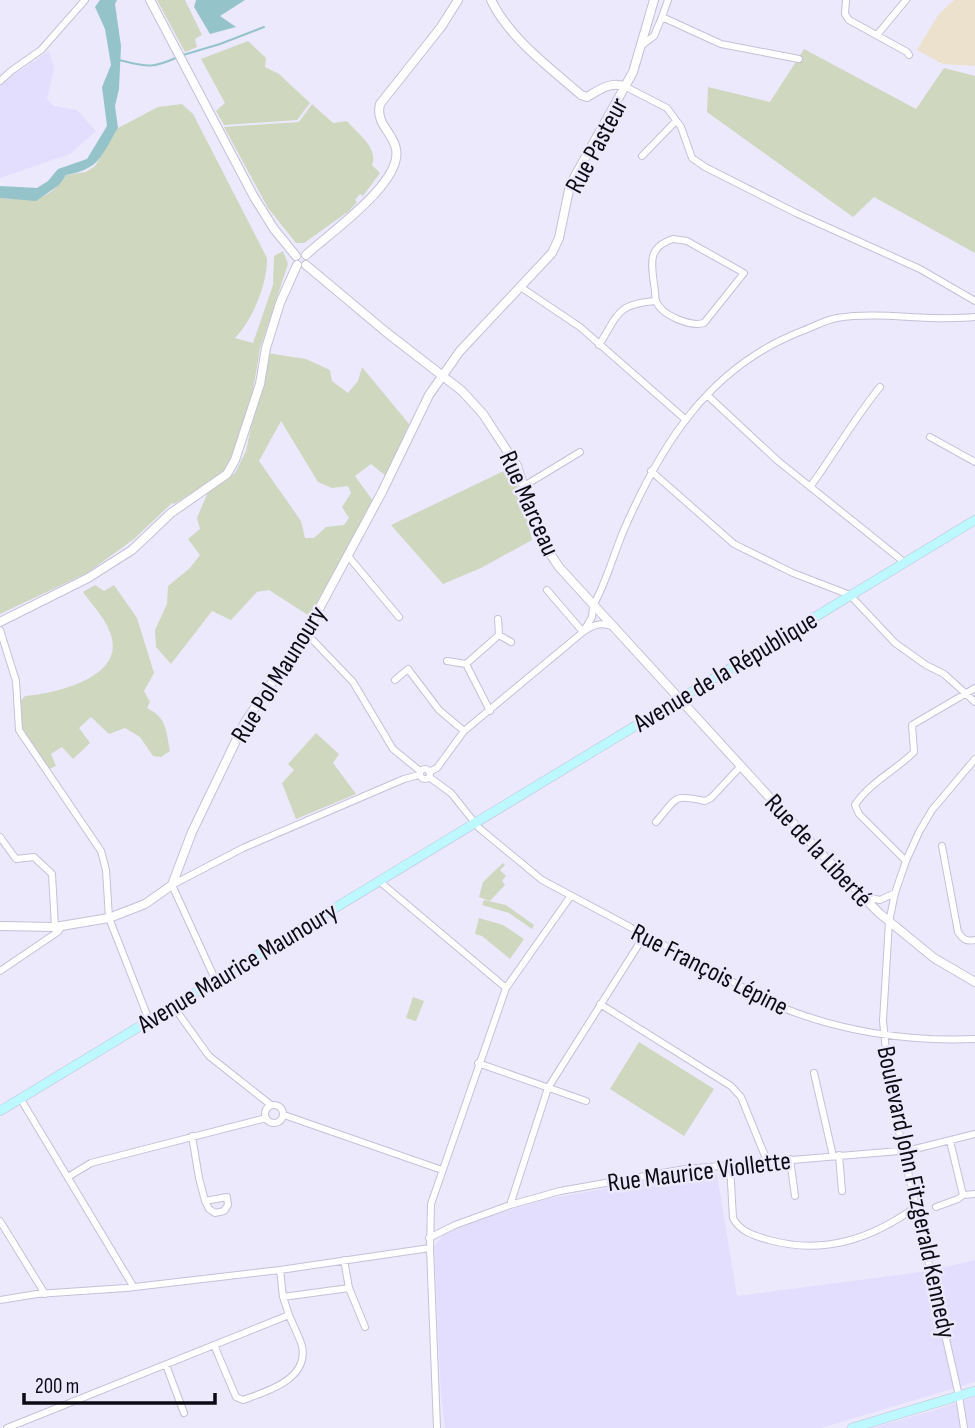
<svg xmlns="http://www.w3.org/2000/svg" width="975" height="1428" font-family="'Sofia Sans Condensed',sans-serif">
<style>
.built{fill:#e3defd}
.education{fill:#ece1cc}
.green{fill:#cfd7bf;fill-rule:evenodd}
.water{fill:#95c3ca}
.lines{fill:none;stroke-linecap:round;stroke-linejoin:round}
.stream{stroke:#95c3ca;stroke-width:2}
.minor-casing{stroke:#c4c1d8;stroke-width:8}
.tertiary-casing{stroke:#c4c1d8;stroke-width:10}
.secondary-casing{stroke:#c4c1d8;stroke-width:10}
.minor{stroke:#fff;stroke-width:6}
.tertiary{stroke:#fff;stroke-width:8}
.secondary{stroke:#bdf8fe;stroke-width:9}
.labels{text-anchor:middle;stroke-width:5;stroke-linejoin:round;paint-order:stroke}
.street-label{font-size:26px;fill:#0c0a12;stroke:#ece9fd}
</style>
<rect width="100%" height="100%" fill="#ece9fd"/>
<path class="built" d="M49,51L54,68L47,99L54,106L77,110L96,131L70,154L0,178V84Z
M704,1171L717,1174L737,1296L928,1271L975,1260V1382L821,1428H445L441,1395L434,1247L442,1236L476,1220L547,1199Z
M975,1397V1428H872L935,1410Z"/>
<path class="education" d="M954,0H975V66L943,64L917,50L938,15Z"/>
<path class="green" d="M157,0H185L202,35L195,39L197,47L185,52Z
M248,41L266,58L265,67L279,74L310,103L297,120L224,125L216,111L225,103L201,59Z
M804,49L916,109L944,68L975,76V253L874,197L853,217L707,112L708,87L770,102Z
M182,104L193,114L267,258C268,282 252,321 235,338L253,343L273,285L274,256L283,251L288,264L260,349L251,402L235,449L223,474L174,504L172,503L134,539L87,573L0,614V198C31,200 46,204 66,175L86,172L95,166L118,128L158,107Z
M312,104L333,123L347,121C357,133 379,148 372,165L380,173L363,196L360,194L355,200L357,202L349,211L304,243H296L268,208L224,127L299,122Z
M267,353L306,359L330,370L332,381L348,393L358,381L362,367L409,424L386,476L371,464L355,476L373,501L315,613L308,615L269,590L257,592L231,620L212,611L171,664L156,647L155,630L167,604L168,586L190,568L200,555L188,539L200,529L197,518L208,492L235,473L246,451ZM281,421L318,482L332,488L348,486L351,493L342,507L349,518L344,525L326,527L314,538H305L301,521L259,461Z
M510,468L521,496L532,540L481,568L443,584L391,525Z
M95,585L104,591L114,585L137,618L154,673L144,691L150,702L147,708C167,718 166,730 170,751L161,757L153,756L140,737L125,728L109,734L91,717L79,728L90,743L73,759L62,747L51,754L56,766L47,770L21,726L19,703L25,696C53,694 121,679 112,639C109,622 92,605 83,592Z
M316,733L339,754L333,763L356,794L296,819L282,783L294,770L288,764Z
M503,863L505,865L500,870L506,876L502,881L505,885L490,901L479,897L483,882Z
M484,900L506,905L534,925L532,929L509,913L482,905Z
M479,918L503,925L524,939L510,959L482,936L475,934Z
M413,997L424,1001L416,1021L406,1018Z
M639,1042L714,1089L684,1136L610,1089Z"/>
<path class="water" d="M100,0H117L115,4L121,46L119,89L115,106L118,128C101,156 100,169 66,175L59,185L36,201L0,198V186L37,188L48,181L58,169L87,159L107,126L102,87L111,65L105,29L95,7Z
M196,0H245L220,16L236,27L210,34L194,7Z"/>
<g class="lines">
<path class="stream" d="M183,55L220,44L264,27
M119,60C148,67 151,69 178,57"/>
<g class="minor-casing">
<path id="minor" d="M846,0L845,14L849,20L907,52L909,55
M662,17L668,0
M877,35L906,0
M642,45L654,36L662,17L721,44L799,59
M0,81L11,71L41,50L85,0
M626,87L667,108L681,127L692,158L705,167L796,213L920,269L975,301
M642,156L676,121
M673,239L687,241L744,273L704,323C690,327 661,315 656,301C655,296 655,289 654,284C651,262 648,247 673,239Z
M522,288L580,327L686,420
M599,345C619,313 617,304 656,301
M707,395L778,461L904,562
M930,437L975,462
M651,471L734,544L793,573L850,595L895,643L926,665L944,674L975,702
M524,486L580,452
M810,487C834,454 854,419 880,387
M348,556L399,617
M547,590L583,632C593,625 600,622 612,626
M498,619L499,635
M0,630L16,681L19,730L101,851L106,870L109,918L149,1020
M306,633L353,682L393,749L420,771
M447,661L466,664
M395,680L408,669L439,710L464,731
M490,711L466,664L499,635L511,642
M420 774a5 5 0 1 1 10 0a5 5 0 1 1-10 0Z
M429,772L437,768L464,731L583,632L592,617L593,606C606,583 613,556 623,532C661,444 709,367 802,331C813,327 825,320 837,318C882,311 929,322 975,317
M429,777L451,793L479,828L542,880L776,1005C837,1031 908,1042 975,1039
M656,822C678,797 672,794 705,801L711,798L741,766
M0,837L16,859L34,857L52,874L55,927
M942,846L958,932C963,939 966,942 975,940
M906,861L859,814L855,805C870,782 895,771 914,752L912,725L975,688
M379,881L506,988
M864,897L880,900L895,893
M0,971L59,931L62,925
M215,979L172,885L243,848L404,779L419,775
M600,1004L731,1086L741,1097L767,1161
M173,1006L209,1056L271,1105
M478,1063L586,1101
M814,1073L833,1156
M20,1098L133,1286
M265 1114a9 9 0 1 1 18 0a9 9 0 1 1-18 0Z
M284,1115L442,1170
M192,1136L199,1178L205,1201L227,1197L228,1205L224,1211L215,1213L209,1209L205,1201
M950,1141L963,1195L975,1194
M839,1155L842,1191
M790,1159L795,1196
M730,1165L733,1218C740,1232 755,1236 769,1240C824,1255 872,1239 917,1206
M68,1177L91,1163L266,1118
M510,1205L548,1088L644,936
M936,1207L958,1199L963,1195
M0,1221L45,1294
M429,1238L455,1225L510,1205L560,1191L685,1169L911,1150L975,1134
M344,1260L349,1288L365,1327
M283,1297L349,1288
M0,1300L37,1294L126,1288L280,1270L430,1248
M214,1345L236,1397L243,1400C265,1392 309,1380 302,1346C299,1336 293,1325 289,1315
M166,1365L184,1413
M7,1428L289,1315L283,1297L280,1270
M437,1428L430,1248L431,1204L506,988L570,897
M964,1428L959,1396L900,1137L887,1061L883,1021L889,922L895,893L906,861L919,832L932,810L975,759"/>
</g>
<g class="tertiary-casing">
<path id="tertiary" d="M150,0L254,197L274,229L296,256
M491,0C510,39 548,66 581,95L587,97C599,90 612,80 626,87
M306,255C328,234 403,183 396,149C393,132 375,124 380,104L441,27L458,0
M306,265L386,332L462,391L483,414L517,466L541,540L559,567L814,846L879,913L934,958L975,982
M0,622L88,578L132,550L171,513L227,474L235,460L260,384L266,348L280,303L297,265
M0,926L55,927L109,918L145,904L172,885L192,832L245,722L306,633L382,492L429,395L460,351L552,253L559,238L570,185L633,72L654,0"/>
</g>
<g class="secondary-casing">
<path id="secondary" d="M0,1111L975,520
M852,1428L975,1391"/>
</g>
<use href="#minor" class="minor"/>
<use href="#tertiary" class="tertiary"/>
<use href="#secondary" class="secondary"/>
</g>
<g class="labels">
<g class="street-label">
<text transform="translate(596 145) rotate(-62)" y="9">Rue Pasteur</text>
<text transform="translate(530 503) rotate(66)" y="9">Rue Marceau</text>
<text transform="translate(725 671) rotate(-31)" y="9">Avenue de la République</text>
<text transform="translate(278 674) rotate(-58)" y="9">Rue Pol Maunoury</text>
<text transform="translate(819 850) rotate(47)" y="9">Rue de la Liberté</text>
<text transform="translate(237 967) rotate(-31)" y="9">Avenue Maurice Maunoury</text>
<text transform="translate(710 969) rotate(27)" y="9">Rue François Lépine</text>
<text transform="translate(699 1171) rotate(-7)" y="9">Rue Maurice Viollette</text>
<text transform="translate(917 1192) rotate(78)" y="9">Boulevard John Fitzgerald Kennedy</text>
</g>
</g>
<path d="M24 1393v10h191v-10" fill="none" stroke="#0c0a12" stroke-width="3.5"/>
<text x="35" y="1393" font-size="21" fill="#0c0a12" stroke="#ece9fd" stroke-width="5" paint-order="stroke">200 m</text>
</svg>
